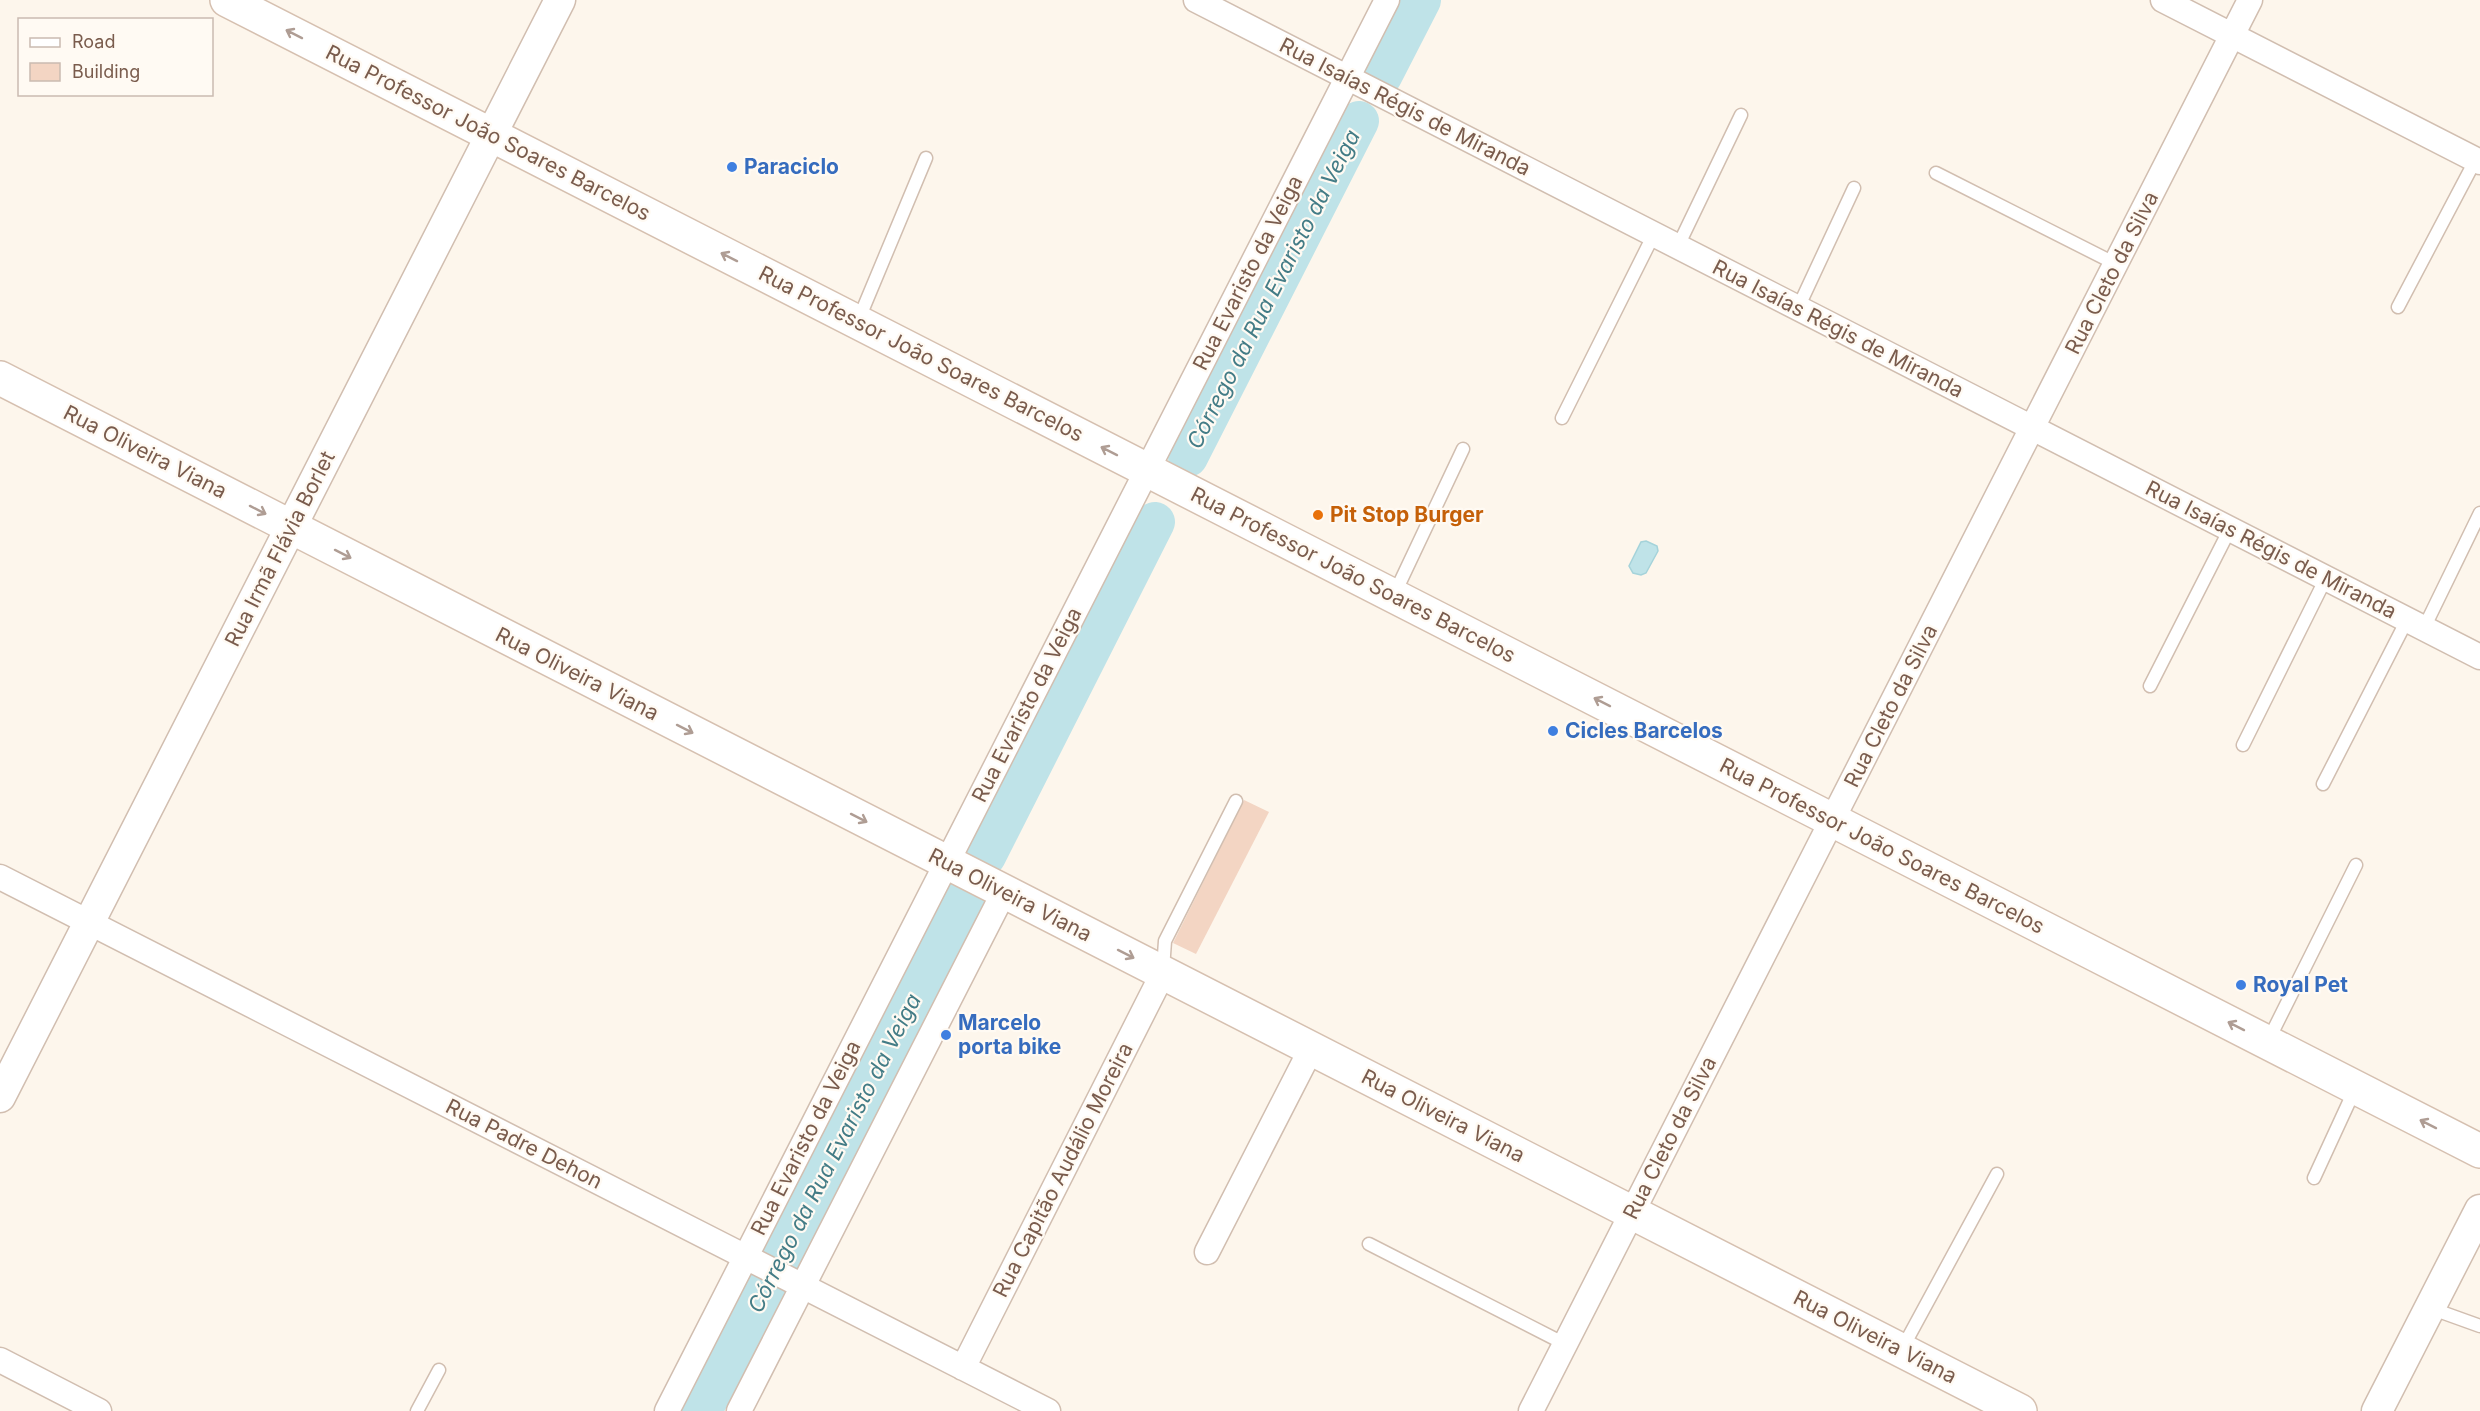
<svg xmlns="http://www.w3.org/2000/svg" width="2480" height="1411" font-family="Inter,sans-serif">
<style>
.water{fill:#bfe3e8;stroke:#a5d3da;stroke-width:1.5}
.lines{fill:none;stroke-linecap:round;stroke-linejoin:round}
.river{stroke:#bfe3e8;stroke-width:40}
.building{fill:#f3d5c3}
.service-casing{stroke:#d1beb0;stroke-width:15}
.minor-casing{stroke:#d1beb0;stroke-width:27}
.tertiary-casing{stroke:#d1beb0;stroke-width:33}
.secondary-casing{stroke:#d6c0b0;stroke-width:36}
.service{stroke:#fff;stroke-width:12}
.minor{stroke:#fff;stroke-width:24}
.tertiary{stroke:#fff;stroke-width:30}
.secondary{stroke:#fff;stroke-width:33}
.oneway{stroke:#af9d94}
.shop-dot{fill:#3f7fe0;stroke:#fffaf3;stroke-width:2}
.food-dot{fill:#e8710a;stroke:#fffaf3;stroke-width:2}
.labels{text-anchor:middle;stroke-width:4.5;stroke-linejoin:round;paint-order:stroke}
.street-label{font-size:21px;fill:#7a5c4d;stroke:#fffaf3}
.shop-label{font-size:21px;font-weight:bold;fill:#366cbe;stroke:#fffaf3;text-anchor:start}
.food-label{font-size:21px;font-weight:bold;fill:#c56008;stroke:#fffaf3;text-anchor:start}
.water-label{font-size:22px;font-style:italic;fill:#437c86;stroke:#fffaf3}
</style>
<rect width="100%" height="100%" fill="#fdf6ec"/>
<path class="water" d="M1646,541L1657,546L1658,551L1646,573L1641,575L1633,573L1629,566L1641,542Z"/>
<g class="lines">
<path class="river" d="M1382,76L1421,0
M1188,457L1359,121
M986,856L1155,522
M702,1411L966,895"/>
</g>
<path class="building" d="M1244,800L1269,812L1196,954L1173,943Z"/>
<g class="lines">
<g class="service-casing">
<path id="service" d="M1936,173L2116,264
M1678,246L1741,115
M2398,307L2476,159
M1798,308L1854,188
M858,321L926,158
M1562,418L1654,234
M1394,595L1463,449
M2424,628L2480,513
M2150,686L2230,529
M2243,745L2326,578
M2323,784L2407,620
M1163,969L1165,941L1236,801
M2268,1041L2356,865
M2314,1178L2355,1089
M1369,1244L1565,1344
M2430,1308L2480,1326
M1902,1349L1997,1174
M417,1411L439,1370"/>
</g>
<g class="minor-casing">
<path id="minor" d="M1196,0L2480,657
M2163,0L2480,162
M0,877L1048,1411
M1207,1252L1311,1049
M0,1360L99,1411
M963,1368L1163,973
M667,1411L1387,0
M739,1411L1004,892
M1531,1411L2250,0"/>
</g>
<g class="tertiary-casing">
<path id="tertiary" d="M0,1097L560,0
M2377,1411L2480,1210"/>
</g>
<g class="secondary-casing">
<path id="secondary" d="M227,0L2480,1151
M0,378L2020,1411"/>
</g>
<use href="#service" class="service"/>
<use href="#minor" class="minor"/>
<use href="#tertiary" class="tertiary"/>
<use href="#secondary" class="secondary"/>
</g>
<defs><path id="oneway-shaft" d="M-6 0H5M1.5-3L5.5 0L1.5 3" fill="none" stroke-width="1.6" stroke-linecap="round" stroke-linejoin="round" transform="scale(1.5)"/></defs>
<g class="oneway">
<use href="#oneway-shaft" transform="translate(294 34) rotate(-153)"/>
<use href="#oneway-shaft" transform="translate(729 257) rotate(-153)"/>
<use href="#oneway-shaft" transform="translate(1109 451) rotate(-153)"/>
<use href="#oneway-shaft" transform="translate(258 510) rotate(27)"/>
<use href="#oneway-shaft" transform="translate(343 554) rotate(27)"/>
<use href="#oneway-shaft" transform="translate(1602 702) rotate(-153)"/>
<use href="#oneway-shaft" transform="translate(685 729) rotate(27)"/>
<use href="#oneway-shaft" transform="translate(859 818) rotate(27)"/>
<use href="#oneway-shaft" transform="translate(1126 954) rotate(27)"/>
<use href="#oneway-shaft" transform="translate(2236 1026) rotate(-153)"/>
<use href="#oneway-shaft" transform="translate(2428 1124) rotate(-153)"/>
</g>
<g class="shop-dot">
<circle cx="732" cy="167" r="6"/>
<circle cx="1553" cy="731" r="6"/>
<circle cx="2241" cy="985" r="6"/>
<circle cx="946" cy="1035" r="6"/>
</g>
<circle class="food-dot" cx="1318" cy="515" r="6"/>
<g class="labels">
<g class="street-label">
<text transform="translate(1405 107) rotate(27)" y="7">Rua Isaías Régis de Miranda</text>
<text transform="translate(488 133) rotate(27)" y="7">Rua Professor João Soares Barcelos</text>
<text transform="translate(1248 273) rotate(-63)" y="7">Rua Evaristo da Veiga</text>
<text transform="translate(2112 273) rotate(-63)" y="7">Rua Cleto da Silva</text>
<text transform="translate(1838 329) rotate(27)" y="7">Rua Isaías Régis de Miranda</text>
<text transform="translate(921 354) rotate(27)" y="7">Rua Professor João Soares Barcelos</text>
<text transform="translate(145 452) rotate(27)" y="7">Rua Oliveira Viana</text>
<text transform="translate(280 549) rotate(-63)" y="7">Rua Irmã Flávia Borlet</text>
<text transform="translate(2271 550) rotate(27)" y="7">Rua Isaías Régis de Miranda</text>
<text transform="translate(1353 575) rotate(27)" y="7">Rua Professor João Soares Barcelos</text>
<text transform="translate(577 674) rotate(27)" y="7">Rua Oliveira Viana</text>
<text transform="translate(1027 705) rotate(-63)" y="7">Rua Evaristo da Veiga</text>
<text transform="translate(1891 706) rotate(-63)" y="7">Rua Cleto da Silva</text>
<text transform="translate(1882 846) rotate(27)" y="7">Rua Professor João Soares Barcelos</text>
<text transform="translate(1010 895) rotate(27)" y="7">Rua Oliveira Viana</text>
<text transform="translate(1443 1116) rotate(27)" y="7">Rua Oliveira Viana</text>
<text transform="translate(806 1138) rotate(-63)" y="7">Rua Evaristo da Veiga</text>
<text transform="translate(1670 1138) rotate(-63)" y="7">Rua Cleto da Silva</text>
<text transform="translate(524 1144) rotate(27)" y="7">Rua Padre Dehon</text>
<text transform="translate(1063 1170) rotate(-63)" y="7">Rua Capitão Audálio Moreira</text>
<text transform="translate(1875 1337) rotate(27)" y="7">Rua Oliveira Viana</text>
</g>
<g class="shop-label">
<text x="744" y="174">Paraciclo</text>
<text x="1565" y="738">Cicles Barcelos</text>
<text x="2253" y="992">Royal Pet</text>
<text x="958" y="1030">Marcelo<tspan x="958" dy="24">porta bike</tspan></text>
</g>
<g class="food-label">
<text x="1330" y="522">Pit Stop Burger</text>
</g>
<g class="water-label">
<text transform="translate(1273 289) rotate(-63)" y="8">Córrego da Rua Evaristo da Veiga</text>
<text transform="translate(834 1153) rotate(-63)" y="8">Córrego da Rua Evaristo da Veiga</text>
</g>
</g>
<rect x="18" y="18" width="195" height="78" fill="#fffaf3" stroke="#cabbb1" stroke-width="1.5"/>
<rect x="30" y="38" width="30" height="9" fill="#ffffff" stroke="#cabbb1" stroke-width="1.5"/>
<text x="72" y="48" font-size="18" fill="#7a5c4d">Road</text>
<rect x="30" y="63" width="30" height="18" fill="#f3d5c3" stroke="#cabbb1" stroke-width="1.5"/>
<text x="72" y="78" font-size="18" fill="#7a5c4d">Building</text>
</svg>
